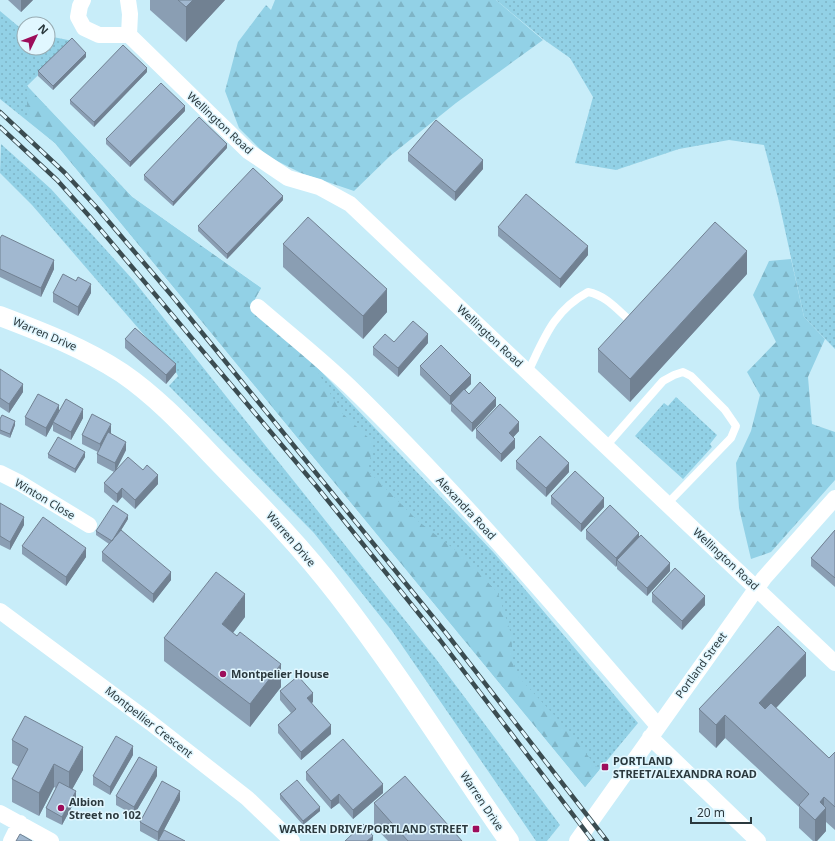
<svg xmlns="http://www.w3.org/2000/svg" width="835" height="841" font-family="'Noto Sans',sans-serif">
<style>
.grass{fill:url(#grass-dots)}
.forest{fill:url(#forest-firs)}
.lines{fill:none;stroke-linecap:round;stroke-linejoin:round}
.service{stroke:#fff;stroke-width:8}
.minor{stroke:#fff;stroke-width:16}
.tertiary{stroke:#fff;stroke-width:20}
.rail-casing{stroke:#3b4c51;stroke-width:4.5}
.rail{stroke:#e1f7ff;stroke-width:3;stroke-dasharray:9;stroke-linecap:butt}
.wall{fill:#8a9eb3}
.shaded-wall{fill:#718192}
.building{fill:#a1b8d0;stroke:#718192}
.poi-dot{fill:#9d0d5b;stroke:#e1f7ff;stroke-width:1.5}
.labels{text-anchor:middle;stroke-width:3;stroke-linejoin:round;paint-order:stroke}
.street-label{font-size:11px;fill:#2b393e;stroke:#e1f7ff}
.poi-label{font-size:11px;font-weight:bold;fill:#2b393e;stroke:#e1f7ff;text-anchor:start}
</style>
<defs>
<pattern id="grass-dots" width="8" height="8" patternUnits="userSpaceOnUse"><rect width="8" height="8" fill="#92d1e6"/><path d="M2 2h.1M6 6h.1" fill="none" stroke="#7eb4c6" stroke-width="1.8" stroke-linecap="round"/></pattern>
<pattern id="forest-firs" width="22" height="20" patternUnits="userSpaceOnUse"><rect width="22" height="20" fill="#92d1e6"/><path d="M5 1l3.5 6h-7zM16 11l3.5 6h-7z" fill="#7eb4c6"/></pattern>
</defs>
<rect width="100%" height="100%" fill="#c8edf9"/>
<path class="grass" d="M496,0H835V349L804,317L778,198L764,145L729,140L679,149L616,170L575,163L593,97L570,58L543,39Z
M0,11L24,31V48H48V36L73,41L27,86L132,197L261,288L250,308L313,363L495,554L638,723L585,787L55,143L0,99Z
M1,144L51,189L134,281L436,659L560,825L547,841H536L392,631L314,533L169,386L178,376L176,372L32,205L0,173Z
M676,397L717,435L710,444L712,447L683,479L635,436L664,403L668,406Z"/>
<path class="forest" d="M275,0H496L543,40L456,103L390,156L354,191L301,173L267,156L239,128L225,91L238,42L266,5L271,10Z
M27,86L132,197L261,288L250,308L313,363L340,411L373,442L368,471L418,521L463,556L498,593L511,634L514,672L567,729L599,770L585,787L55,143L27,120Z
M791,259L804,317L825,339L808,377L812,424L835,432V480L771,552L751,559L739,508L736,463L751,431L760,395L747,372L776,342L753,295L769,261Z"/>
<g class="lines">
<path class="service" d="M528,372C544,339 553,311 588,292C604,295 615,307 627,318
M606,446L663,381L674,375L683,372L691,376L725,410L736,426L731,438L667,504"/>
<path class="minor" d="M83,0L80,6L78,17L84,28L99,35H129L248,151L288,178L319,187L350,204L835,663
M128,0L130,14L129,35
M258,307C288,333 320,358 349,386C459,493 558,610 658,726
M0,473L20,483L89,525
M0,611L151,723L247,798L292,841
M650,737L758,841
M0,813L51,841
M11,841L20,823
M577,841L764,578L835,498"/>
<path class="tertiary" d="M0,316C42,332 84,348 122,373C160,399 191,434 223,467C263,508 303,549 338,595C399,674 452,759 509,841"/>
<g class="rail-casing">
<path id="rail" d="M0,112L65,173L98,209L173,297L446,633L607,841
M0,127L57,180L90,217L317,487L440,640L593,841"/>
</g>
<use href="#rail" class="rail"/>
</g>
<path class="wall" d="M8,0H33L21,12Z
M150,0H225L186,42L150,10Z
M86,57L53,90L38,76V71Z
M147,72L94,127L70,104V100Z
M185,111L130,167L106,144V139Z
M227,148L173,206L144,180V175Z
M408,153L483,169L455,201L408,161Z
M283,200L227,259L198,231V226Z
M498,227L588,255L560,288L498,236Z
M0,238L54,269L41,297L0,277Z
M283,244L387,312L363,339L283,267Z
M747,274L630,402L598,372V349Z
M53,293H91L78,316L53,302Z
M125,339L176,372L166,384L125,348Z
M428,343L398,377L373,355V347Z
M420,366L471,384L465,390L469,394L496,406L472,432L451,411V404L450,405L420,375Z
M0,369L23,392L9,413L0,407Z
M59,412L83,418L71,440L53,431V424L46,437L25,425V417Z
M0,419L15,425L10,438L0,434Z
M476,429L519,431L513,437L515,448L501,462L476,438Z
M111,433L110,434L126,450L116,470L158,484L135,509L122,497L117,503L104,492V483L114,472L97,463V454L98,452L82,444V435Z
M48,454L85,457L75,473L48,458Z
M516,461L569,472L546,497L516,469Z
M551,496L604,507L581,532L551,504Z
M0,503L24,525L10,550L0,545Z
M128,519L121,530L171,580L153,603L102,561V552L109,544L96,535V531Z
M586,530L639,537L670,571L647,596L617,569V565L616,567L586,539Z
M835,530V587L811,566V558Z
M22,546L86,557L66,586L22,554Z
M652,593L705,605L682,630L652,602Z
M245,617L233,633L281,687L250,727L164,661V638Z
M806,676L776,708L829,758L835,752V830L826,822V831L817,841H813L799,828V807L725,738L716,748L699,732V709Z
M280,691L313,702L311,703L331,734L301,760L278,733V725L291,713L280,700Z
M12,740L83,770L72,789L76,799L62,825L46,817V808L56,788L54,787L39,816L12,802V779L19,767L12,763Z
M133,755L110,795L93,785V776Z
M306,772L383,793L353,819L339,803L331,809L306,780Z
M157,776L134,815L116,805V796Z
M280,794L320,811L303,825L280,799Z
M180,800L158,841L140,831V822Z
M374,803L462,841H388L374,826Z"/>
<path class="shaded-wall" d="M21,0H33L21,12Z
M193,0H225L186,42V7Z
M86,53V57L53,90V86Z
M147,68V72L94,127V122Z
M185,106V111L130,167V162Z
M227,144V148L173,206V202Z
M483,160V169L455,201V192Z
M283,196V200L227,259V254Z
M588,246V255L560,288V279Z
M747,251V274L630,402V379Z
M54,260V269L41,297V288Z
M91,284V293L78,316V307Z
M387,289V312L363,339V316Z
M428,334V343L398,377V368Z
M176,364V372L166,384V375Z
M471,375V384L451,403L450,405V396Z
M23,384V392L9,413V404Z
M496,398V406L472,432V423Z
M59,405V414L53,422V424L46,437V428Z
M83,409V418L71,440V432Z
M15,421V425L10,438V434Z
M519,422V431L509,442V433Z
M111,424V433L100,453V444Z
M515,439V448L501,462V454Z
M126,442V450L115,472V463Z
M85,452V457L75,473V469Z
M569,463V472L546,497V488Z
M158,475V484L135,509V500Z
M122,488V497L117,503V494Z
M604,498V507L581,532V524Z
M128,515V519L112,545V541Z
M24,517V525L10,550V542Z
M639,533V541L617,560V565L616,567V558Z
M86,548V557L66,586V577Z
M670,563V571L647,596V588Z
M171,572V580L153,603V594Z
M245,594V617L222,647V624Z
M705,596V605L682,630V621Z
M806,653V676L759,726V703Z
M281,664V687L250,727V704Z
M313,693V702L307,707V698Z
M725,715V738L716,748V725Z
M331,725V734L301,760V752Z
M133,746V755L110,795V787Z
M83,747V770L69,795V772Z
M54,764V787L39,816V793Z
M157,767V776L134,815V807Z
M383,784V793L353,819V810Z
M76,791V799L62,825V817Z
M180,791V800L158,841V832Z
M339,794V803L331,809V801Z
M824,797V810L826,808V831L817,841H815V820L820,802Z
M320,807V811L303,825V821Z
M373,836V840L372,841H367Z"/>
<path class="building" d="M178,0H193L186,7Z
M72,38L86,53L53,86L38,71Z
M123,45L147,68L94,122L70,100Z
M161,83L185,106L130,162L106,139Z
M199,117L227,144L173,202L144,175Z
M436,120L483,160L455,192L408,153Z
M253,168L283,196L227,254L198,226Z
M526,194L588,246L560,279L498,227Z
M308,217L387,289L363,316L283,244Z
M715,222L747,251L630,379L598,349Z
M2,235L54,260L41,288L0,269V238Z
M63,274L76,281L78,277L91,284L78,307L53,293Z
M413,321L428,334L398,368L373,347L385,334L394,342Z
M135,328L176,364L166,375L125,339Z
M441,345L471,375L450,396L420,366Z
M0,369L23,384L9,404L0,398Z
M480,382L496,398L472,423L451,403L464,389L469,394Z
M38,394L59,405L46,428L25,417Z
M66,399L83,409L71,432L53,422Z
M500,404L519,422L509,433L515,439L501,454L476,429Z
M92,414L111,424L100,444L82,435Z
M2,415L15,421L10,434L0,430V419Z
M108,432L126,442L115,463L97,454Z
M540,436L569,463L546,488L516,461Z
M58,437L85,452L75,469L48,454Z
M128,457L143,470L147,465L158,475L135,500L122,488L117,494L104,483Z
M575,471L604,498L581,524L551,496Z
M0,503L24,517L10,542L0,536Z
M113,505L128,515L112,541L96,531Z
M610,505L639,533L616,558L586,530Z
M43,517L86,548L66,577L22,546Z
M121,530L171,572L153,594L102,552Z
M835,530V578L811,558Z
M641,535L670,563L647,588L617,560Z
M675,568L705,596L682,621L652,593Z
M216,572L245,594L222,624L237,636L240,632L281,664L250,704L164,638Z
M778,626L806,653L759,703L765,709L771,703L829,758L835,752V807L824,797L820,802L826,808L815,820L799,805L809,794L725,715L716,725L699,709Z
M298,676L313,693L307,698L331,725L301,752L278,725L296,709L280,691Z
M25,716L83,747L69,772L54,764L39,793L12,779L28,749L12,740Z
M116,736L133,746L110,787L93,776Z
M343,739L383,784L353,810L339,794L331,801L306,772Z
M139,757L157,767L134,807L116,796Z
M405,776L462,841H408L374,803Z
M297,780L320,807L303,821L280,794Z
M162,781L180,791L158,832L140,822Z
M59,782L76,791L62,817L46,808Z
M363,824L373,836L367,841H345Z
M164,830L185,841H158Z
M20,834L32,841H16Z"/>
<g class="poi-dot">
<circle cx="223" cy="674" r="4"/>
<rect x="601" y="763" width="8" height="8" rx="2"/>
<circle cx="61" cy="808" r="4"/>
<rect x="472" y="825" width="8" height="8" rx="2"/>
</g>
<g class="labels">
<g class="street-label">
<text transform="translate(220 123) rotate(43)" y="4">Wellington Road</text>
<text transform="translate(45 334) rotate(23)" y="4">Warren Drive</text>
<text transform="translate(490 336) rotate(43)" y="4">Wellington Road</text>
<text transform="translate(45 499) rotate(31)" y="4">Winton Close</text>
<text transform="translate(466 508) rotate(47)" y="4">Alexandra Road</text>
<text transform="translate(291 539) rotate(49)" y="4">Warren Drive</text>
<text transform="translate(726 559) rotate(43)" y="4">Wellington Road</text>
<text transform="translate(701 665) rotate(-54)" y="4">Portland Street</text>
<text transform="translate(149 722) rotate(38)" y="4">Montpellier Crescent</text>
<text transform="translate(482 801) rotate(56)" y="4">Warren Drive</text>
</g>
<g class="poi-label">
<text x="231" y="678">Montpelier House</text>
<text x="613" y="765">PORTLAND<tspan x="613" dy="13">STREET/ALEXANDRA ROAD</tspan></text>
<text x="69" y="806">Albion<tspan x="69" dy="13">Street no 102</tspan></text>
<text x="468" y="833" text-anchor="end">WARREN DRIVE/PORTLAND STREET</text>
</g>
</g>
<g transform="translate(36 36) rotate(47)"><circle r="19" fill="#e1f7ff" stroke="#98abb2"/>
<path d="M0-3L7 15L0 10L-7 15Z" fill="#9d0d5b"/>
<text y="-6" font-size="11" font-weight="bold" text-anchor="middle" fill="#2b393e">N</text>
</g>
<path d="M691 817v6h60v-6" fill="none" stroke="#2b393e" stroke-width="2"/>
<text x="697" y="817" font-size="12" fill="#2b393e" stroke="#e1f7ff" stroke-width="3" paint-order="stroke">20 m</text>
</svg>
